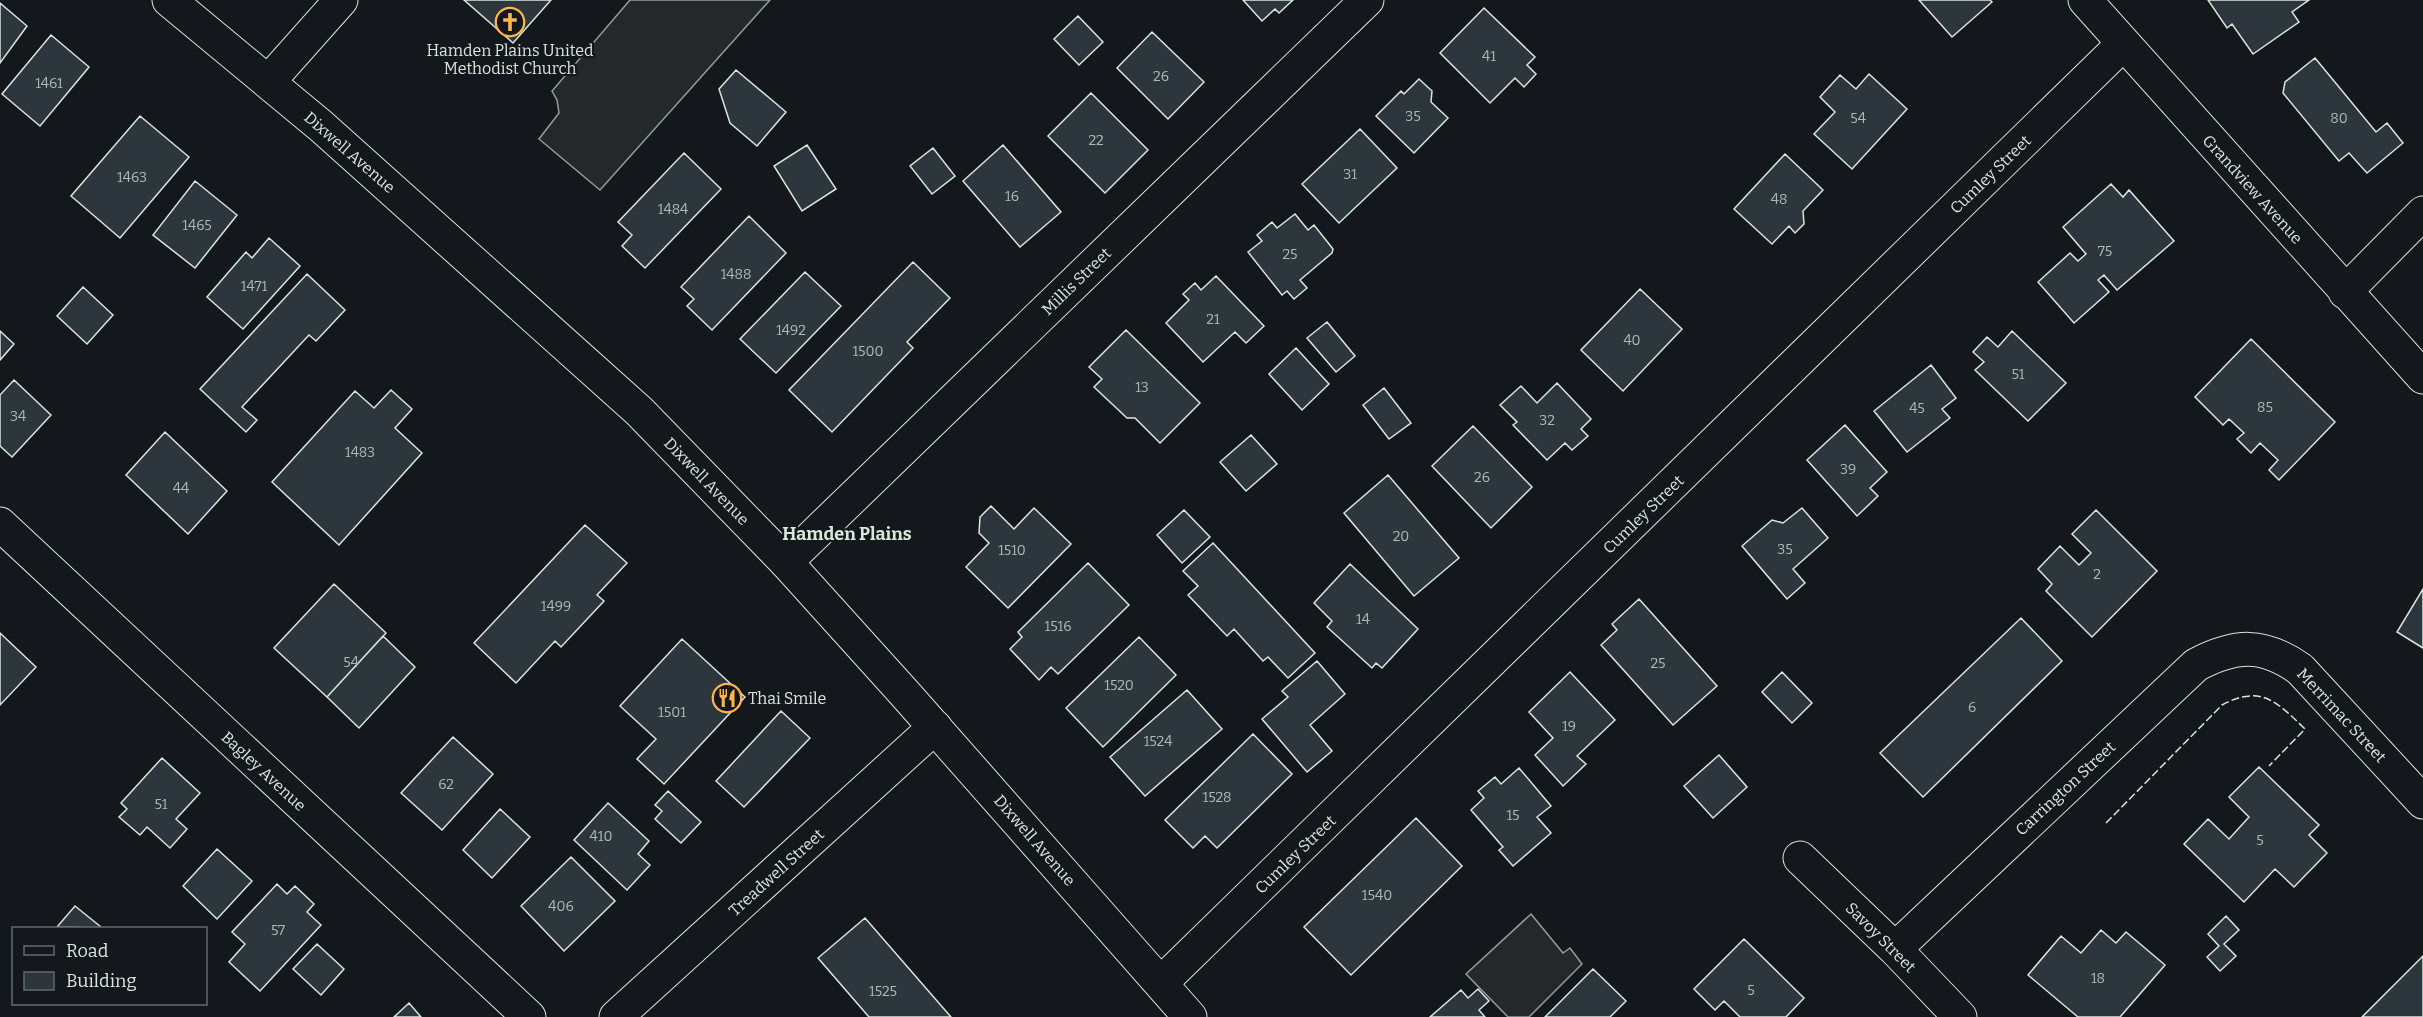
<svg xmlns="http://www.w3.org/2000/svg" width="2423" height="1017" font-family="Bitter,serif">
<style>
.parking{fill:#24282b;stroke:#939e99;stroke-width:1.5}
.building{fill:#2c363c;stroke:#d8e6dc;stroke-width:1.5}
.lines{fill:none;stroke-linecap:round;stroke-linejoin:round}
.minor-casing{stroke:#d8e6dc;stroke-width:35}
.major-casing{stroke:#d8e6dc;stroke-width:35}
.minor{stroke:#14181c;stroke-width:33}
.major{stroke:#14181c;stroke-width:33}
.fence{stroke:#d8e6dc;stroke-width:1.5;stroke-dasharray:8 3;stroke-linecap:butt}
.labels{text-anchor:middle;stroke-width:4.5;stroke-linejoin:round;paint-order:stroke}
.number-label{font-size:14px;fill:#adbab4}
.poi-label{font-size:16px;fill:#d8e6dc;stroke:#14181c}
.street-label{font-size:16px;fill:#d8e6dc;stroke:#14181c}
.neighbourhood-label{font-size:18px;font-weight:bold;fill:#d8e6dc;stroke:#14181c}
</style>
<rect width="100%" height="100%" fill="#14181c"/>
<path class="parking" d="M630,0H770L600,190L539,139L559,113L557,100L552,91Z
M1531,914L1563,953L1570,948L1582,964L1529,1017H1508L1466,974Z"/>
<path class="building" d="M464,0H551L513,43Z
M1243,0H1293L1279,13L1275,9L1262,21Z
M1919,0H1990L1992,2L1952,37Z
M2208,0H2309L2292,12L2299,22L2253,54L2232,24L2227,28Z
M0,3L27,26L0,63Z
M1484,8L1535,57L1527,65L1536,74L1524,87L1515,78L1490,103L1440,53Z
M1078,16L1103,42L1079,65L1054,39Z
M1152,32L1204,82L1168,119L1117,68Z
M51,35L89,67L40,126L2,94Z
M2315,58L2376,132L2387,123L2403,143L2367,173L2349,153L2339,161L2283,93L2285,82Z
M736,70L786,112L757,146L730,123L719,89Z
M1869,74L1907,109L1852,169L1814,134L1835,112L1820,97L1840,75L1856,89Z
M1419,79L1432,91L1431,102L1448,118L1414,153L1376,116L1401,91L1404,94Z
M1091,93L1148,150L1105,193L1048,136Z
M140,116L189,157L120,238L71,196Z
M1360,129L1397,168L1339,223L1302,184Z
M807,145L836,189L802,211L774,166Z
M1003,145L1061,212L1020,247L963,181Z
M933,148L955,176L932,194L910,166Z
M684,153L721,189L645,268L622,246L632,235L618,222Z
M1785,154L1823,190L1803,211L1804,224L1795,233L1789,226L1772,244L1734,209Z
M195,181L237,215L195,268L153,235Z
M2111,184L2123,197L2129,190L2174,241L2117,290L2104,275L2098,280L2109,292L2074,323L2038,282L2070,253L2078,261L2086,254L2063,227Z
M1295,214L1308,230L1314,225L1333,249L1332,253L1300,280L1307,288L1294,299L1287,291L1282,295L1248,252L1262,241L1257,235L1272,222L1277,228Z
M749,216L786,253L712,330L687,306L694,299L681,287Z
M269,238L300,266L243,329L207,297L246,252L252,258Z
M913,262L950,298L907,342L913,348L832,432L789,390Z
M805,272L841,306L776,373L740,339Z
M307,274L345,310L316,341L309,335L242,407L257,420L246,432L200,389Z
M1216,276L1264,326L1246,343L1235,332L1203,362L1166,323L1189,300L1183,294L1195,283L1201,290Z
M83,287L113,315L87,344L57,316Z
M1640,289L1682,329L1623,391L1581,350Z
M1327,322L1355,356L1336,372L1307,338Z
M1126,330L1200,403L1160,443L1135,418H1127L1094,387L1102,379L1089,367Z
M0,331L14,344L0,360Z
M2012,331L2066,383L2028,421L1975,370L1984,362L1973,352L1987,337L1998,347Z
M2251,339L2335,422L2279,480L2269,470L2278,460L2260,443L2251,453L2237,439L2244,433L2229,419L2223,425L2195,397Z
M1296,348L1329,384L1302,410L1269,374Z
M1931,365L1956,398L1942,409L1950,418L1907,452L1874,411Z
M14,380L51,415L12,457L0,446V395Z
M1557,383L1591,419L1581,429L1588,436L1572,450L1565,443L1547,460L1513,425L1517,422L1500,405L1521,386L1537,403Z
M1384,388L1411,423L1389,439L1363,405Z
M391,390L412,409L395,428L422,453L339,545L272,482L355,391L374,408Z
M1845,425L1887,472L1870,488L1878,496L1857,516L1807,460Z
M1473,426L1532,487L1491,528L1432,466Z
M165,432L227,491L188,534L126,475Z
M1251,435L1277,464L1246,491L1220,462Z
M1388,475L1459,558L1414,596L1344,513Z
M991,506L1014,529L1034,508L1071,544L1008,608L966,567L989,543L979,533L980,517Z
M1802,508L1828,538L1793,569L1805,583L1787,599L1742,546L1772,520L1783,523Z
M1184,510L1210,537L1182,563L1157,535Z
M2096,510L2157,571L2092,637L2046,591L2052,584L2038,569L2060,546L2079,565L2091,553L2072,534Z
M585,525L627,563L597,595L604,601L561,647L555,641L516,683L474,643Z
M1213,543L1315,653L1288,678L1268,657L1263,661L1234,629L1227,636L1188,595L1198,586L1183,571Z
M1088,563L1129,605L1058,674L1051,667L1039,680L1010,649L1022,637L1018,632Z
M1350,564L1418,629L1382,668L1376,663L1372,668L1327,627L1332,621L1314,603Z
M334,584L386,633L327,697L274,648Z
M2423,589V648L2397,632Z
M1639,599L1717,686L1673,725L1601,645L1617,630L1612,624Z
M2021,618L2062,661L1923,797L1880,753Z
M0,633L36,667L0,705Z
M383,636L415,667L359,728L327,697Z
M1139,637L1176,675L1103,747L1066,708Z
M682,639L745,697L664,784L637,759L656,739L620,706Z
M1317,661L1345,694L1310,725L1332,751L1307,772L1262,719L1288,697L1282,691Z
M1570,672L1615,720L1577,756L1586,764L1563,786L1535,755L1553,738L1529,712Z
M1782,672L1812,703L1792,723L1762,692Z
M1187,690L1222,729L1145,796L1110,757Z
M781,711L810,738L744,807L716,781Z
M1253,734L1292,774L1217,848L1205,836L1193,848L1165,820Z
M453,737L493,774L442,830L401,793Z
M1719,755L1747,787L1713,818L1684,786Z
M162,758L200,793L176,819L187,829L170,848L147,827L140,835L119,817L127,809L121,803Z
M2259,767L2319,825L2309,835L2327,853L2294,887L2275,869L2244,902L2184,844L2208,819L2229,839L2249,817L2229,797Z
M1519,768L1551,806L1537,817L1551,833L1513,866L1499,850L1503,847L1471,810L1484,798L1478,791L1495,777L1501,784Z
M668,791L701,822L681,843L655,819L662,811L655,805Z
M608,803L649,841L638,854L650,865L627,890L574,840Z
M500,809L530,837L492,878L463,850Z
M1416,818L1462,866L1351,975L1304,927Z
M217,849L252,881L217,919L183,886Z
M571,857L615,901L564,951L521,906Z
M277,884L287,894L295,886L314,904L307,912L321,925L260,991L229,962L245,944L232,932Z
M75,906L101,927L100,928L57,927Z
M2226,916L2239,930L2224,944L2236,956L2220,971L2207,957L2219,946L2208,934Z
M865,918L951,1017H869L818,958Z
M2101,930L2116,943L2126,932L2165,965L2120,1017H2078L2028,975L2061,936L2081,953Z
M1744,939L1804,998L1786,1017H1740L1724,1001L1715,1010L1694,989Z
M317,944L344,969L321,995L293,969Z
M2423,956V1017H2362Z
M1593,969L1626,1001L1610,1017H1545Z
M1478,989L1489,1001L1479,1010L1485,1017H1430L1461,990L1468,998Z
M409,1003L421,1017H394Z"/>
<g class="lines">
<g class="minor-casing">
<path id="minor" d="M2085,0L2423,377
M269,81L341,0
M2345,292L2423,213
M0,524L529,1017
M786,562L1367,0
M1800,858L1895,949L1960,1017
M1895,949L2196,665C2236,644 2263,643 2300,669L2423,802
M1161,983L2123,44
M616,1017L935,727"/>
</g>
<g class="major-casing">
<path id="major" d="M169,0L321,126L639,411L786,562L907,696L1190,1017"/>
</g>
<use href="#minor" class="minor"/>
<use href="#major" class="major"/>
<path class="fence" d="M2106,823L2222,705C2261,684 2277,702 2305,729L2269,766"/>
</g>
<defs>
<g id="church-ring" transform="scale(1.5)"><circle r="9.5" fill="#14181c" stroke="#ffb74d" stroke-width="1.5"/><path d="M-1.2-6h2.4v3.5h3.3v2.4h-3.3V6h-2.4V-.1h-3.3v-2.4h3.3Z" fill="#ffb74d"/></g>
<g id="restaurant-ring" transform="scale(1.5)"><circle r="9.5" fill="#14181c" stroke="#ffb74d" stroke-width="1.5"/><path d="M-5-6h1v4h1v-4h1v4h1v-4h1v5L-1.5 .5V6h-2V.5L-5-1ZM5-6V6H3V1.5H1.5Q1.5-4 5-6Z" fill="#ffb74d"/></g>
</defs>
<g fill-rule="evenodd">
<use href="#church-ring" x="510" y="22"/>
<use href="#restaurant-ring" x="727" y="698"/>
</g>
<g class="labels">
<g class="number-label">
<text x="1489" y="61">41</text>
<text x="1161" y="81">26</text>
<text x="49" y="88">1461</text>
<text x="1413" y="121">35</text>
<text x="1858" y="123">54</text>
<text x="2339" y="123">80</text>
<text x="1096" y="145">22</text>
<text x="1350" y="179">31</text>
<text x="132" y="182">1463</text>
<text x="1012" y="201">16</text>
<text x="1779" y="204">48</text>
<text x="673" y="214">1484</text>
<text x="197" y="230">1465</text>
<text x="2105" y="256">75</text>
<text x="1290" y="259">25</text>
<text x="736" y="279">1488</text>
<text x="254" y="291">1471</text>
<text x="1213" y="324">21</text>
<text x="791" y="335">1492</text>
<text x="1632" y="345">40</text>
<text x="868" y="356">1500</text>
<text x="2018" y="379">51</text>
<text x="1142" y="392">13</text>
<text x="2265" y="412">85</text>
<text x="1917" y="413">45</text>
<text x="18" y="421">34</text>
<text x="1547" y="425">32</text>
<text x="360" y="457">1483</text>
<text x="1848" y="474">39</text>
<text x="1482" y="482">26</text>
<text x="181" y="493">44</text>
<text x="1401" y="541">20</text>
<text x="1785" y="554">35</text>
<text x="1012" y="555">1510</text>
<text x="2097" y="579">2</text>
<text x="556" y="611">1499</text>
<text x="1363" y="624">14</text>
<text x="1058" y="631">1516</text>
<text x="351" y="667">54</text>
<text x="1658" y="668">25</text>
<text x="1119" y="690">1520</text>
<text x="1972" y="712">6</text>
<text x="672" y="717">1501</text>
<text x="1569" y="731">19</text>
<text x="1158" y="746">1524</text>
<text x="446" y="789">62</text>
<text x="1217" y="802">1528</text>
<text x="161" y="809">51</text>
<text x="1513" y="820">15</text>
<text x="601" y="841">410</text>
<text x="2260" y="845">5</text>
<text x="1377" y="900">1540</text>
<text x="561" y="911">406</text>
<text x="278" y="935">57</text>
<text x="2098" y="983">18</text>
<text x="1751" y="995">5</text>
<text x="883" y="996">1525</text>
</g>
<g class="poi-label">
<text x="510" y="56">Hamden Plains United<tspan x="510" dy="18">Methodist Church</tspan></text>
<text x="748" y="704" text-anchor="start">Thai Smile</text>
</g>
<g class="street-label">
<text transform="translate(350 152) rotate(41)" y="6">Dixwell Avenue</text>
<text transform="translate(1990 174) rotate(-44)" y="6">Cumley Street</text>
<text transform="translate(2253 189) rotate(48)" y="6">Grandview Avenue</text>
<text transform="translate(1076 281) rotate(-44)" y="6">Millis Street</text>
<text transform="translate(707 481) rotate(46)" y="6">Dixwell Avenue</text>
<text transform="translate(1643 514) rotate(-44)" y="6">Cumley Street</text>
<text transform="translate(2342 715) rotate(47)" y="6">Merrimac Street</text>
<text transform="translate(264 771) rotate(43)" y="6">Bagley Avenue</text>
<text transform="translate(2065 788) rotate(-43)" y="6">Carrington Street</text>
<text transform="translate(1035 840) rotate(49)" y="6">Dixwell Avenue</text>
<text transform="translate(1295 854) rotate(-44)" y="6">Cumley Street</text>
<text transform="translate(776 872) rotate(-42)" y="6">Treadwell Street</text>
<text transform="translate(1881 937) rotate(45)" y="6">Savoy Street</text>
</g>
<g class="neighbourhood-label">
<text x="847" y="540">Hamden Plains</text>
</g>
</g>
<rect x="12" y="927" width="195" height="78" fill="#14181c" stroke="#626a69" stroke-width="1.5"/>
<rect x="24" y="946" width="30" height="9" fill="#14181c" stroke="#626a69" stroke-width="1.5"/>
<text x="66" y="957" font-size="18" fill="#d8e6dc">Road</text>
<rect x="24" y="972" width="30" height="18" fill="#2c363c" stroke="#626a69" stroke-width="1.5"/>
<text x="66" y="987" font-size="18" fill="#d8e6dc">Building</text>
</svg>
